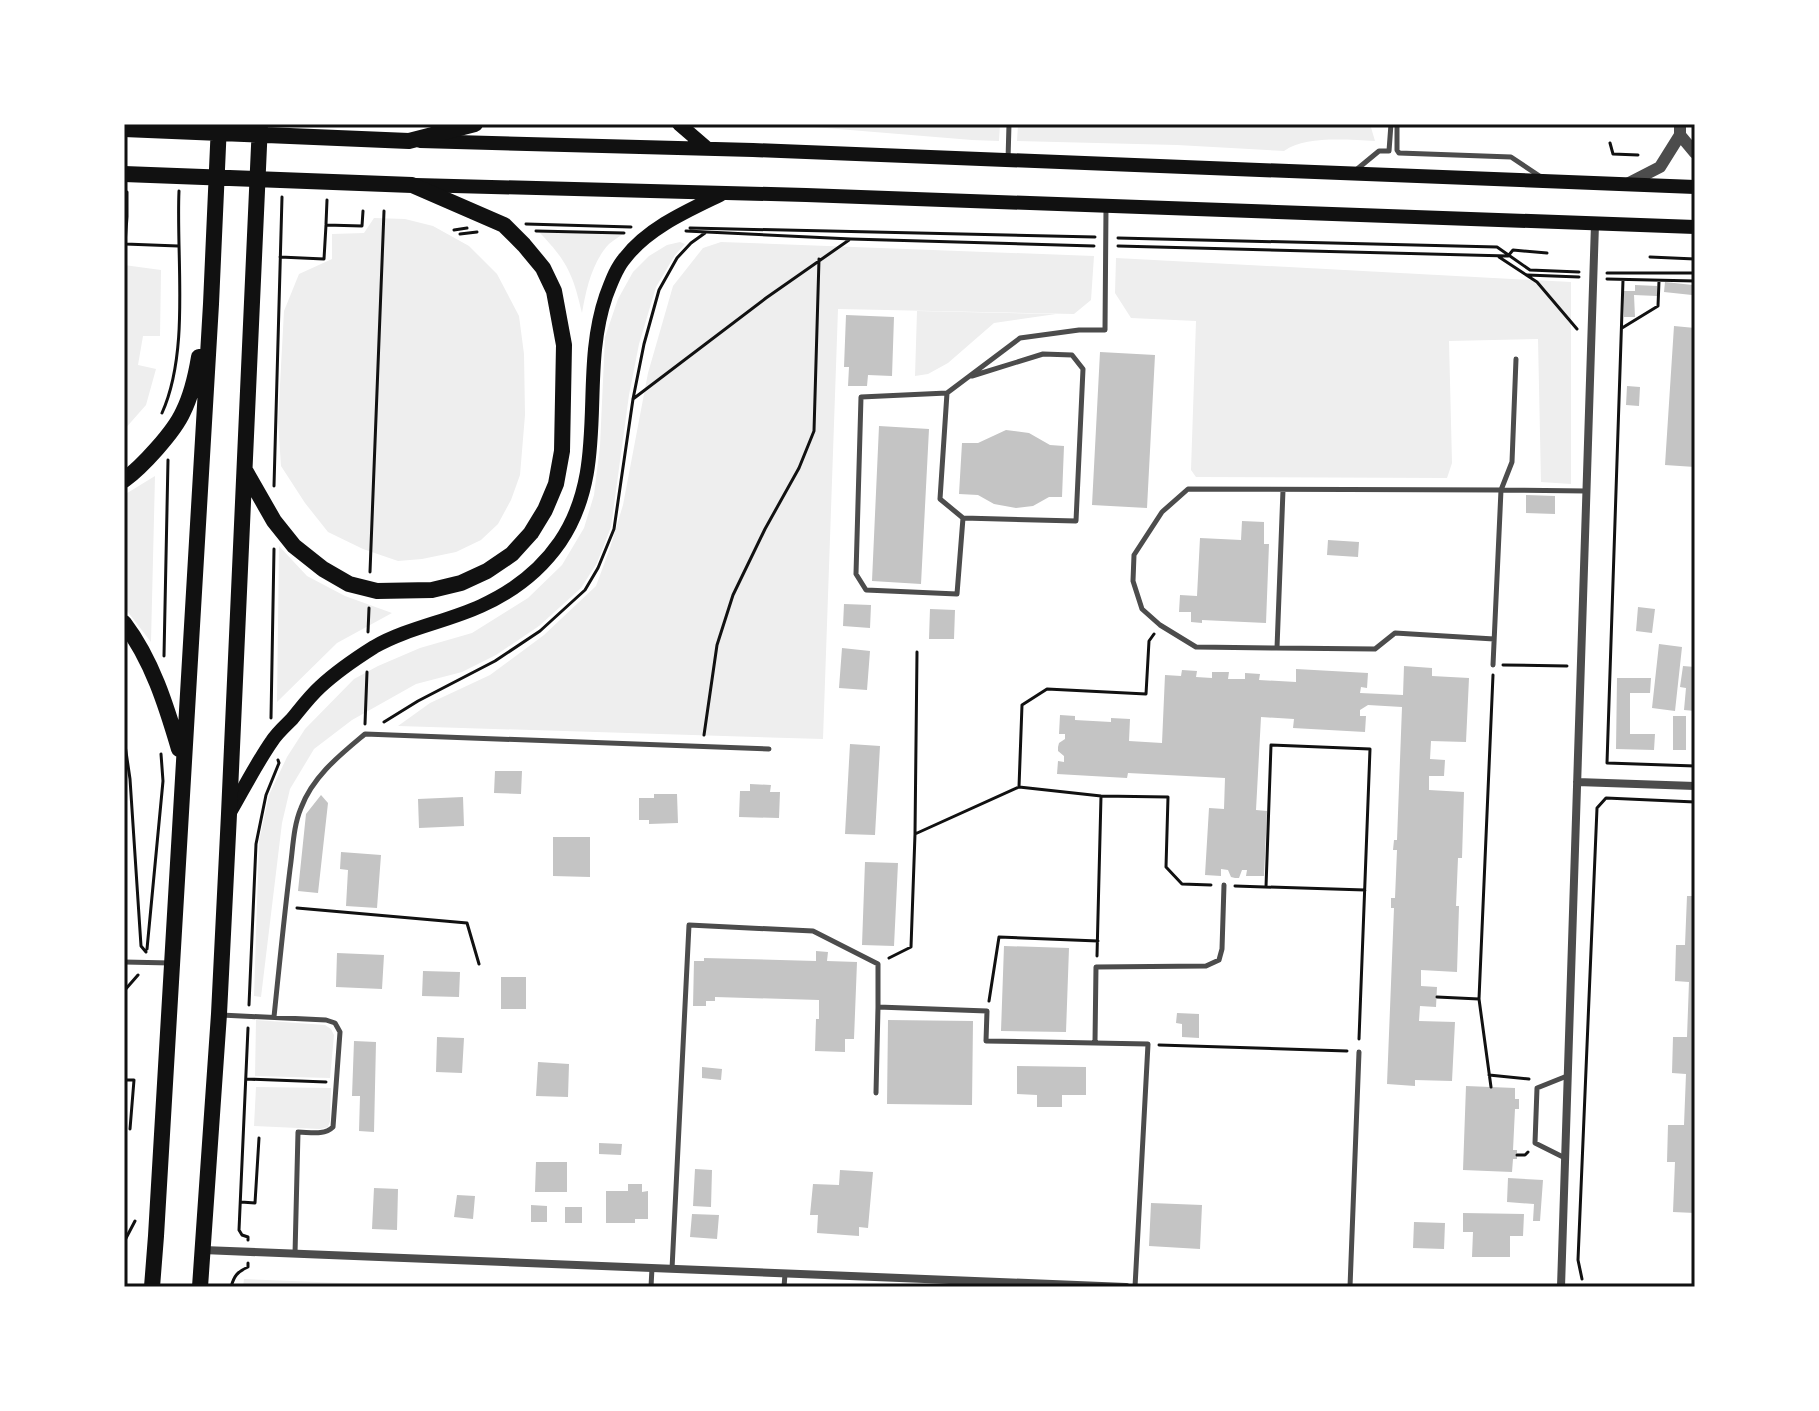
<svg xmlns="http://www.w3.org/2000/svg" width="1819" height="1411" font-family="'Nunito Sans',sans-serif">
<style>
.green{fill:#eee}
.building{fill:#c4c4c4}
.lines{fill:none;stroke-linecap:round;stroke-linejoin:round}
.path{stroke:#111;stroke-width:3}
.service{stroke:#4c4c4c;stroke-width:5}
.minor{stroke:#4c4c4c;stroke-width:8}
.tertiary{stroke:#4c4c4c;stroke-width:12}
.primary{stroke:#111;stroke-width:14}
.trunk{stroke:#111;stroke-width:16}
.neatline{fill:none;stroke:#111;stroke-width:3}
</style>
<rect width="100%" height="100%" fill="#fff"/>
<path class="green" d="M777,124H1000L999,141L972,140Z
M1018,124H1370L1375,141C1349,140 1306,135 1284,151L1177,145L1017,141Z
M374,218L405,219L433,226L469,246L497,274L519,316L524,354L525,415L520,475L511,500L498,524L481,540L456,552L422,559L398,561L363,549L328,532L305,503L281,466L278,422L284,311L299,274L332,259V234L364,233Z
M539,232H626C620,236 614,240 609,244C592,262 586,290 582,313C573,274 567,261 539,232Z
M680,242L685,244L675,255L656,287L639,344L629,395L611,527L597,563L581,588L539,626L496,655L462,672L416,684L352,720L314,749L290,789L282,823L261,997L254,996L259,841L269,795L287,757L305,729L354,679L378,666L420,648L472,633L528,598L562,565L584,528L594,495L600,446L605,337L618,299L633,272L649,256L667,245Z
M721,242L1094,256L1091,300L1074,314L838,309L823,739L398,726L430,703L490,675L544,635L596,586L610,548L623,505L648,373L673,286L703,248Z
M1116,258L1571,282V484L1541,482L1538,339L1449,341L1452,463L1447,478L1196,477L1191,470L1196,321L1131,318L1115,293Z
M124,265L161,270L160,336H143L138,365L156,369L146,405L124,430Z
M917,311L1056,314L994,323L948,363L928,374L915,376Z
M155,476L151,642L124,607V495Z
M279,546L307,576L345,596L392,613L337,643L277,702Z
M256,1020L325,1025L331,1029L334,1035L330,1078L255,1076Z
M256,1087L331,1088L330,1121L328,1127L320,1129L254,1126Z
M244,1279L443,1287H243Z"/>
<path class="building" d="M1665,282L1693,285L1692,295L1664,292Z
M1635,285L1657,286V296L1634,295L1635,317H1624V291H1635Z
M846,315L894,317L892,376L868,375L867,386H848L849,367H844Z
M1674,326L1695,328V467L1665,465Z
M1100,352L1155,355L1147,508L1092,505Z
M1627,386L1640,387L1639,406L1626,405Z
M879,426L929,429L921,584L872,581Z
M1006,430L1029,433L1050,445L1064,446L1062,497H1049L1033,506L1016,508L994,504L978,495L959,494L962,443H978Z
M1526,495L1555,496V514L1526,513Z
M1242,521L1264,522V544H1269L1266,623L1202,620V623L1191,622V612H1179L1180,595L1197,596L1200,538L1241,540Z
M1328,540L1359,542L1358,557L1327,555Z
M844,604L871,605L870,628L843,626Z
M1638,607L1655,609L1652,633L1636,631Z
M930,609L955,610L954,639H929Z
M1659,644L1682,647L1675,711L1652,708Z
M842,648L870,651L867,690L839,688Z
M1404,666L1432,668V676L1469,678L1466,742L1431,741L1430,759L1445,760L1444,776H1429V790L1464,792L1462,858H1458L1456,906H1459L1457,972L1421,970V986L1437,987L1436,1007L1420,1006L1419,1021L1455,1022L1452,1081L1415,1080V1086L1387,1084L1394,908H1391V898H1395L1397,850H1393L1394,840H1397L1402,707L1368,705L1360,710V716H1366L1365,732L1293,728L1294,719L1261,717L1256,810L1267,811L1264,876H1246L1247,870H1242L1239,878H1235L1231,877L1228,870L1221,869V876L1205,875L1209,808L1224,809L1225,778L1128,773L1127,778L1057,774L1058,761L1064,762V756L1058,751V747L1059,743L1065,739V734H1059L1060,715L1075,716V720L1111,722V718L1130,719L1129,741L1162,743L1165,675L1181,676L1182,670L1197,671L1196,677L1212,678V672H1229L1228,679H1245V673L1260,674L1259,680L1296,682V669L1368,673L1367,688L1361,687L1360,693L1403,695Z
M1683,666L1695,667V711L1684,710L1686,688L1680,687Z
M1617,678H1651L1650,693H1630V734H1655L1654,750L1616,749Z
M1673,716H1686V750H1673Z
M850,744L880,746L875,835L845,834Z
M495,771H522L521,794L494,793Z
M750,784L771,785L770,792H780L779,818L739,817L740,791H750Z
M654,794H677L678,823L649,824V820H639V798H654Z
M321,795L328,803L318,893L298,891L306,814Z
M463,797L464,826L419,828L418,799Z
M553,837H590V877L553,876Z
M341,852L381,855L377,908L346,906L348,870L340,869Z
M865,862L898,863L894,946L862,945Z
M1687,896H1695V1213L1673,1212L1675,1162H1667L1668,1125H1684L1686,1074L1672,1073L1673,1037H1687L1689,982L1675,981L1676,945H1685Z
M1004,946L1069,948L1066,1032L1001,1031Z
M816,951L828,952L827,961L857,962L854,1039H845V1052L815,1051L816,1019H819V1000L715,997V1001H706V1006H693L694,961H704V958L816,961Z
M337,953L384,955L382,989L336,987Z
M423,971L460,972L459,997L422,996Z
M501,977H526V1009H501Z
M1177,1013L1199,1014V1038L1182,1037V1024L1176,1023Z
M888,1020L973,1021L972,1105L887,1104Z
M437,1037L464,1038L462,1073L436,1072Z
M354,1041L376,1042L374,1132L359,1131L360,1096H352Z
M538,1062L569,1064L568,1097L536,1096Z
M1017,1066L1086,1067V1095H1062V1107H1037V1095L1017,1094Z
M702,1067L722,1069L721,1080L702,1078Z
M1466,1086L1515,1088V1099H1519V1109H1515L1513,1150H1517V1159H1513L1512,1172L1463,1170Z
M599,1143L622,1144L621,1155L599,1154Z
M536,1162H567V1192H535Z
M695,1169L712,1170L711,1207L693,1206Z
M840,1170L873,1172L868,1228L859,1227V1236L817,1233L818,1215H810L813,1184L839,1185Z
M1508,1178L1543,1180L1540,1221H1533L1534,1204L1507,1202Z
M628,1184H642V1192L648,1191V1219H635V1223H606V1191H628Z
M374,1188L398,1189L397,1230L372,1229Z
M457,1195L475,1196L473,1219L454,1217Z
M1151,1203L1202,1205L1200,1249L1149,1246Z
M531,1205L547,1206V1222H531Z
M565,1207H582V1223H565Z
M1463,1213L1524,1214L1523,1236H1510V1257H1472L1473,1232H1463Z
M692,1214L719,1215L717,1239L690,1237Z
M1414,1222L1445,1223L1444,1249L1413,1248Z"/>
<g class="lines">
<path class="path" d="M1610,143L1613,154L1638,155
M124,217H127L125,244L178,246
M127,217V192
M326,224L327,200
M526,224L631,227
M690,228L1095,237
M454,230L467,228
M536,231L624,233
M686,231L851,239L1094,246
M460,234L477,232
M1118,238L1497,247L1530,270L1579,272
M1118,246L1508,256L1513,250L1547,253
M280,257L324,259L326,225L362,226L363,211
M1499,257L1537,282L1577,329
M1650,257L1695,259
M1607,273H1695
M1527,275L1579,277
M1607,279L1695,281
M1623,280L1607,763L1695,766
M1622,328L1658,306L1659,281
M633,399L766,298L849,240
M162,413C190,351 176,259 179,191
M274,486L282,197
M370,572L384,211
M368,632L369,608
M1154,634L1149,641L1146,694L1047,689L1022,705L1019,787L1101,796L1168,797L1166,867L1182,884L1211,885
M164,656L168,460
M1503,665L1567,666
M271,718L274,549
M384,722L418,701L495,661L540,631L585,590L598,568L614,529L633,399L644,344L659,290L677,258L691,243L705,233
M365,724L367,672
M704,735L717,645L733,595L765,529L799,468L814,431L819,259
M124,738L130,779L141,946L146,952
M915,834L917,652
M1235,886L1365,890
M1266,887L1271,745L1370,749L1359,1039
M297,908L467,923L479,964
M147,949L163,781L161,754
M1097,956L1101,796
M889,958L911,947L915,834L1019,787
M124,991L138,975
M1437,997L1479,999L1491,1087
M1479,999L1493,675
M989,1001L999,937L1098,941
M249,1005L256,844L266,795L279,763L278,760
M248,1028L239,1230L242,1235L248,1237V1240
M1159,1045L1347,1051
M1489,1075L1529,1079
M246,1079L326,1082
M124,1106L125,1080H134L130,1129
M1517,1155H1525L1528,1152
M241,1202L255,1203L259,1138
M124,1242L135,1221
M1582,1279L1578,1260L1597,808L1606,798L1695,802
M231,1287C234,1276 237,1272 248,1267V1263"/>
<path class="service" d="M1397,124V150L1399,153L1511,157L1541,177
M1008,160L1009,124
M1356,170L1379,151H1389L1391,124
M1516,359L1512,462L1501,490L1586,491
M947,393L940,499L963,518L957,594L866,590L856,574L861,397L947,393L1020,338L1079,330H1105L1106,208
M1283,490L1277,648L1375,649L1395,633L1494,639
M963,518L1076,521L1083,369L1072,355L1043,354L972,376
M1277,648L1196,647L1160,625L1142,609L1133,581L1134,555L1162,512L1188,489L1501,490L1493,665
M124,962L171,963
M221,1015L326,1020L335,1023L340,1032L333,1127C324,1136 309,1132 298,1132L295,1254
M274,1017C279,968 284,918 290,869C293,849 293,827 301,808C313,776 340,755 365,734L769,749
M1095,1042L1096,967L1206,966L1219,960L1222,949L1224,885
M876,1093L878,1007
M1565,1158L1535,1143L1537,1088L1567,1076
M672,1269L689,925L813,931L878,964V1007L987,1011L986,1041L1148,1044L1135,1287
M651,1287L652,1268
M784,1287L785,1274
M1350,1287L1359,1052"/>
<path class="minor" d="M1577,782L1695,786
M203,1250L1126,1287
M1561,1287L1595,224"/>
<path class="tertiary" d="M1680,135L1695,153
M1625,185L1660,167L1680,135V124"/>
<path class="primary" d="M679,124L708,149
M420,141L753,150L1695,187
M416,185L806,195L1695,227
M229,814C243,790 256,764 272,741C277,733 285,726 292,719C301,708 310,696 320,687C336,672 355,659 374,647C407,628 446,622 481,606C512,592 540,571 560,542C611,467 578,378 606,296C611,283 616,268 625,258C648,228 687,211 720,195"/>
<path class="trunk" d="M124,129L409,141L475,124
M124,174L412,185L504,225L524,245L543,268L554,291L564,345L562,451L556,484L545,510L531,533L512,554L487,571L461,583L432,590L377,591L349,584L323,569L294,546L274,521L246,472
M124,480C142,467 174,432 183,412C191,396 196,375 199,357
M124,623C152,660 166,705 179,749
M152,1287L156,1236L211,304L219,124
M200,1287L219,1014L229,814L260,124"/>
</g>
<rect width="1819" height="1411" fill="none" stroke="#ffffff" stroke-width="252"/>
<rect x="126" y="126" width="1567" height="1159" class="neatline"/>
</svg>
